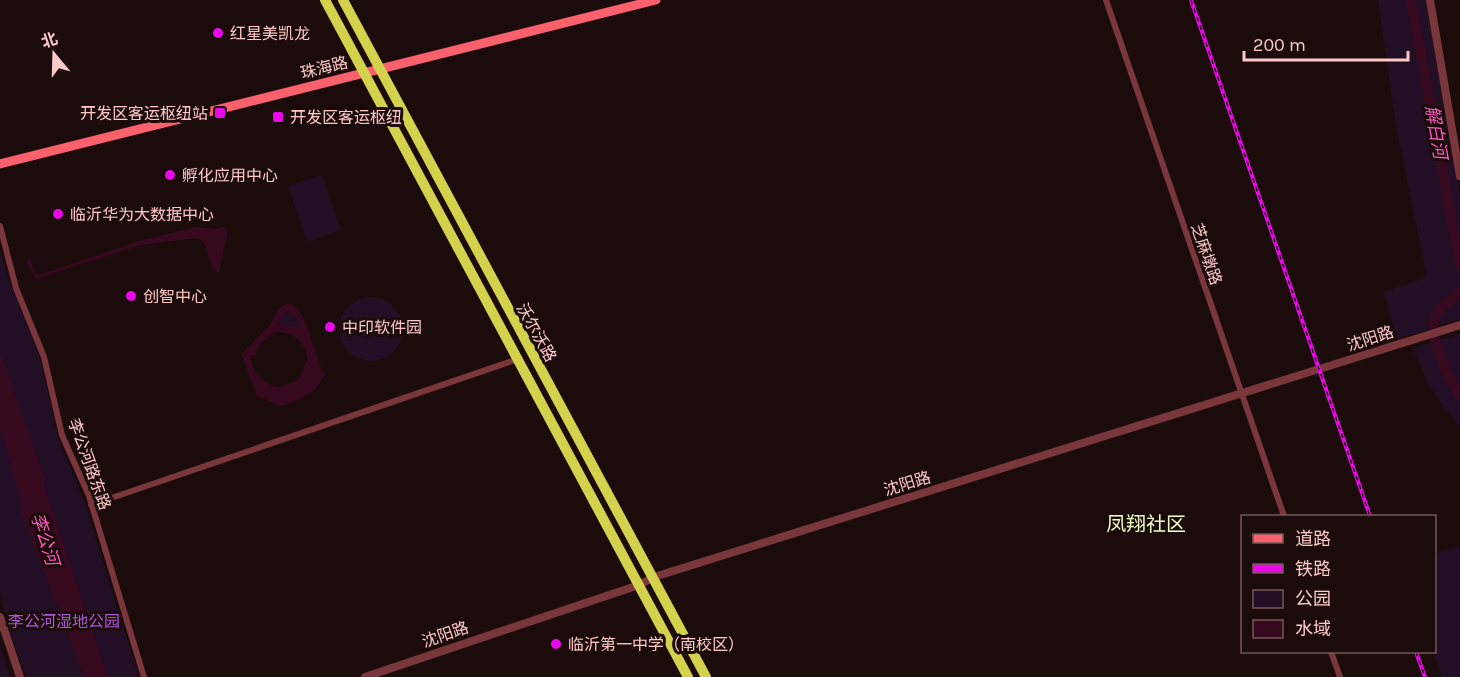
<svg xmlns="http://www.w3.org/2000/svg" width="1460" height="677" font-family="Karla,'Noto Sans SC',sans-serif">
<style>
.green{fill:#220f25}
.water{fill:#36091e;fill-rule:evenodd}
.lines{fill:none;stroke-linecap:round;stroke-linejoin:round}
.river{stroke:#36091e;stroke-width:10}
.minor{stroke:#79373b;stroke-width:6}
.tertiary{stroke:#79373b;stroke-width:8}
.secondary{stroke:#fb616c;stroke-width:9}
.trunk{stroke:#d4d24c;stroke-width:10}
.rail-casing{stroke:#ea07e9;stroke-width:4}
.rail{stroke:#1b0c0b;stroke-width:1.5;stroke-dasharray:4.5;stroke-linecap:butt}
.poi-dot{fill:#ea07e9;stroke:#1b0c0b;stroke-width:2}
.labels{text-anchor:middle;stroke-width:6;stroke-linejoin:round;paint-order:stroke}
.poi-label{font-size:16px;fill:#fdc8c7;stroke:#1b0c0b;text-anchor:start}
.street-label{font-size:16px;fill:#fdc8c7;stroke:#1b0c0b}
.park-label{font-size:16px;fill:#ac57da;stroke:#1b0c0b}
.water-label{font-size:18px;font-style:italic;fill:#fa58bf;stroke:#1b0c0b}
.quarter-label{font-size:20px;fill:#f0fdc9;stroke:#1b0c0b}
</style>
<rect width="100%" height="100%" fill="#1b0c0b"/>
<path class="green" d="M1378,0H1426L1460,192V319L1397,339L1384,292L1427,277L1396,126Z
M322,175L341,230L307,242L288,186Z
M0,250L7,275L40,357L58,438L85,504L139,677H26L9,628L0,592Z
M339 329a32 32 0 1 1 64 0a32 32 0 1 1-64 0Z
M285,313L294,315L299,327L278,324Z
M1460,334V429L1427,382L1413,348Z
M1460,546V677H1442L1433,652L1435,554Z
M0,646L10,676L11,677H0Z"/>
<path class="water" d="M195,227L216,229L224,227L228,230L219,273L213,270L204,242L197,238L141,245L36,279L27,264V259L30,258L35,274L40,275L139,241Z
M288,303C310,310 312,356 325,373C318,393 299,400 281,406L257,396L241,354L269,326L280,307ZM285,313L294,315L299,327L278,324ZM275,332C292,331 305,341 308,358L299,379L280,387C266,386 249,372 251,355L255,356L260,344Z
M0,352L45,479L44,485L108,677H84L21,512L23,507L0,429Z"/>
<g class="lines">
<path class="river" d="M1411,0L1460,265
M1460,292C1453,299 1441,306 1436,315C1426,330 1449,382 1460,395"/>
<path class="minor" d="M1106,0L1284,516
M0,226L16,288L44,357L62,435L89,496L144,677
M91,505L518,359
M1331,652L1340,677"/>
<path class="tertiary" d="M1430,0L1460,176
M0,617L20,677
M365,677L639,585L654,577L1460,325"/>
<path class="secondary" d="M0,164L656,0"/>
<path class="trunk" d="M325,0L688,677
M343,0L706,677"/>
<g class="rail-casing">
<path id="rail" d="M1191,0L1370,516
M1416,652L1425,677"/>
</g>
<use href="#rail" class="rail"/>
</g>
<g class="poi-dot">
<circle cx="218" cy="33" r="6"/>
<rect x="214" y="107" width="12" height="12" rx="3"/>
<rect x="272" y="111" width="12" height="12" rx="3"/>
<circle cx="170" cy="175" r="6"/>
<circle cx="58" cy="214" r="6"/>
<circle cx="131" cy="296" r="6"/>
<circle cx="330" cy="327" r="6"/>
<circle cx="556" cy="644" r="6"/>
</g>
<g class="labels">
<g class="poi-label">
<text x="230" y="39">红星美凯龙</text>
<text x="208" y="119" text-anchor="end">开发区客运枢纽站</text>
<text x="290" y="123">开发区客运枢纽</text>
<text x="182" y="181">孵化应用中心</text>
<text x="70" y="220">临沂华为大数据中心</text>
<text x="143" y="302">创智中心</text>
<text x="342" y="333">中印软件园</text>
<text x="568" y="650">临沂第一中学（南校区）</text>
</g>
<g class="street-label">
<text transform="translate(324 67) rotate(-14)" y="6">珠海路</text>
<text transform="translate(1207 254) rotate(71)" y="6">芝麻墩路</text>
<text transform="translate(537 332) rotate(61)" y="6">沃尔沃路</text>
<text transform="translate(1370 338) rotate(-18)" y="6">沈阳路</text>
<text transform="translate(90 464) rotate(70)" y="6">李公河路东路</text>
<text transform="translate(907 483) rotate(-17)" y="6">沈阳路</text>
<text transform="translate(445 634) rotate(-19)" y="6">沈阳路</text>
</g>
<g class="park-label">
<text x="64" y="627">李公河湿地公园</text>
</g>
<g class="water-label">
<text transform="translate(1436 132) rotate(80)" y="6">解白河</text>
<text transform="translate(45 539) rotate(72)" y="6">李公河</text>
</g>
<g class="quarter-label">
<text x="1146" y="531">凤翔社区</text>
</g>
</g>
<rect x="1241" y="515" width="195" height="138" fill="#1b0c0b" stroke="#755756" stroke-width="1.5"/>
<rect x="1253" y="534" width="30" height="9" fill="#fb616c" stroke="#755756" stroke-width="1.5"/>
<text x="1295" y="545" font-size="18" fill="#fdc8c7">道路</text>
<rect x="1253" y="564" width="30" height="9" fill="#ea07e9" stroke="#755756" stroke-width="1.5"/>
<text x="1295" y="575" font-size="18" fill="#fdc8c7">铁路</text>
<rect x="1253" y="590" width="30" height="18" fill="#220f25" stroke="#755756" stroke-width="1.5"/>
<text x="1295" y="605" font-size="18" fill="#fdc8c7">公园</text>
<rect x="1253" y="620" width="30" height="18" fill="#36091e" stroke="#755756" stroke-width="1.5"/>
<text x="1295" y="635" font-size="18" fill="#fdc8c7">水域</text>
<g transform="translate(54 54) rotate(341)" stroke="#1b0c0b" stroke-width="4.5" paint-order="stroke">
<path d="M0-4.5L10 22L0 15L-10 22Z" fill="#fdc8c7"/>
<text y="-9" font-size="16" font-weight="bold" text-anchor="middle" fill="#fdc8c7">北</text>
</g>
<path d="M1244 51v9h164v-9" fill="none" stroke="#fdc8c7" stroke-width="3"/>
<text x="1253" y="51" font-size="18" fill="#fdc8c7" stroke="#1b0c0b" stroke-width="4.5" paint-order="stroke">200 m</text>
</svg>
